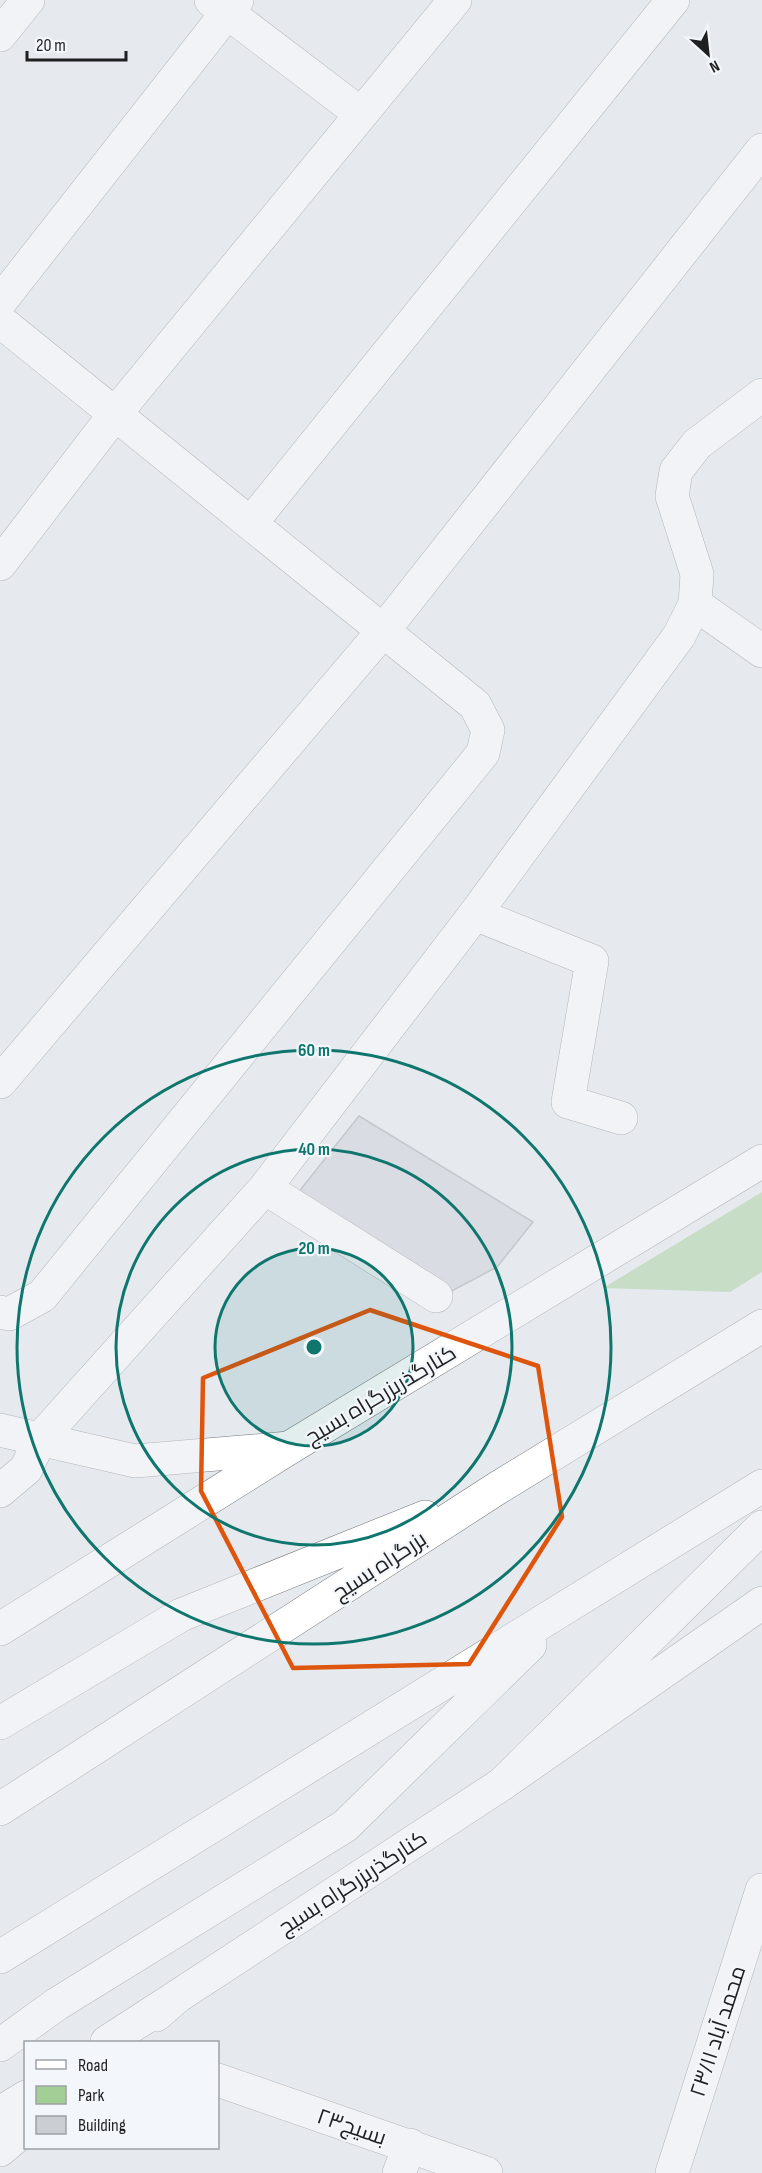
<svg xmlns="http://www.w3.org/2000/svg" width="762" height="2173" font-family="'Sofia Sans Condensed',Cairo,sans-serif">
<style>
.green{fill:#a3ce95}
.building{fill:#cbcfd4;stroke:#9b9fa4;stroke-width:1.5}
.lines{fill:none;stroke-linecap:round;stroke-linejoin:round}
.minor-casing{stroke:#74787c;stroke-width:34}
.major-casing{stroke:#74787c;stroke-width:34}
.highway-casing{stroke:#74787c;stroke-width:34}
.minor{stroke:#fff;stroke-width:33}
.major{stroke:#fff;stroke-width:33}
.highway{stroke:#fff;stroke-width:33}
.marked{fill:none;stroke:#de560d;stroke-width:4.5;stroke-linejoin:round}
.ring{fill:none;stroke:#0f766e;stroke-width:3}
.labels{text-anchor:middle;stroke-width:4.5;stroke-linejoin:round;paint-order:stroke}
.street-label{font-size:22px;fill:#1f2022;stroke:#f3f7fc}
.centre{fill:#0f766e;stroke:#f3f7fc;stroke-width:3}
.ring-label{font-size:18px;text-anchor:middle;font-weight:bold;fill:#0f766e;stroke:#f3f7fc;stroke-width:4.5;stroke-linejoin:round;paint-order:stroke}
</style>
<rect width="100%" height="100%" fill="#e6eaef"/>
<path class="green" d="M762,1192V1272L730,1292L603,1288Z"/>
<path class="building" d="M359,1116L533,1222L497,1267L450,1292L297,1194Z"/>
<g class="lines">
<g class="minor-casing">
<path id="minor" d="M211,0L361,114
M0,35L28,0
M0,302L237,0
M0,321L475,705L488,730L483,753L42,1296L9,1314L0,1312
M251,523L673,0
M0,564L115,414L455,0
M695,604L762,651
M475,914L592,961L568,1102L621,1118
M0,1082L383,631L762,150
M265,1188L436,1296
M0,1430L135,1461L289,1448
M0,1491L26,1469L40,1439L265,1188L475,914L679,636L695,604L697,574L672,496L676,471L697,444L762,395
M218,2080L486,2173
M399,2173L410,2145
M672,2173L762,1890"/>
</g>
<g class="major-casing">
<path id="major" d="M0,1629L289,1448L762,1161
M156,2015L178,1996L502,1784L762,1603
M0,2150L26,2128"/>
</g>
<g class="highway-casing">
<path id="highway" d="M0,1723L181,1615L425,1517
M502,1784L762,1527
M0,1809L496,1489L762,1326
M0,1957L762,1486
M107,2042L178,1996
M0,2045L57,2004L345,1826L530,1645
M0,2113L26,2097"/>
</g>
<use href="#minor" class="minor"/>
<use href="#major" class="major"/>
<use href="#highway" class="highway"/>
</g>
<path d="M0 0H762V2173H0ZM370,1310L538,1366L562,1517L469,1664L293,1668L201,1491L203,1378Z" fill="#e6eaef" fill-opacity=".55" fill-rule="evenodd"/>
<path class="marked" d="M370,1310L538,1366L562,1517L469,1664L293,1668L201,1491L203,1378Z"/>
<circle cx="314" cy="1347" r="99" fill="#0f766e" fill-opacity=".12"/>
<g class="ring">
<circle cx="314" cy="1347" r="99"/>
<circle cx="314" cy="1347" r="198"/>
<circle cx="314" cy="1347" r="297"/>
</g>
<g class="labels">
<g class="street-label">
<text transform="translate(380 1394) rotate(-31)" y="8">کنارگذربزرگراه بسیج</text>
<text transform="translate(379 1565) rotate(-33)" y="8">بزرگراه بسیج</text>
<text transform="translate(352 1882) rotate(-33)" y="8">کنارگذربزرگراه بسیج</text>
<text transform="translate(717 2031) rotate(-72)" y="8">محمد آباد ۲۳/۱۱</text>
<text transform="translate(352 2126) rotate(19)" y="8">بسیج۲۳</text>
</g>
</g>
<circle cx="314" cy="1347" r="9" class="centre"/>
<g class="ring-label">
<text x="314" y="1056">60 m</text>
<text x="314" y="1155">40 m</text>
<text x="314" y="1254">20 m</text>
</g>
<rect x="24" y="2041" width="195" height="108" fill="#f3f7fc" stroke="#9ea1a5" stroke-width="1.5"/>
<rect x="36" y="2060" width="30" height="9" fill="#ffffff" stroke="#9ea1a5" stroke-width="1.5"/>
<text x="78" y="2071" font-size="18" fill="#1f2022">Road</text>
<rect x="36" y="2086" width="30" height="18" fill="#a3ce95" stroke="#9ea1a5" stroke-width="1.5"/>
<text x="78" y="2101" font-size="18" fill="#1f2022">Park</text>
<rect x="36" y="2116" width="30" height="18" fill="#cbcfd4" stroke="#9ea1a5" stroke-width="1.5"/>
<text x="78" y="2131" font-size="18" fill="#1f2022">Building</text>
<g transform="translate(708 54) rotate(153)" stroke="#f3f7fc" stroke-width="4.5" paint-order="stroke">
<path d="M0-4.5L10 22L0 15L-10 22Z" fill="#1f2022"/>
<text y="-9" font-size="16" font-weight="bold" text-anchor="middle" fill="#1f2022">N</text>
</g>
<path d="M27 51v9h99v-9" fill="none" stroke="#1f2022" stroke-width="3"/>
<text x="36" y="51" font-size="18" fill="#1f2022" stroke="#f3f7fc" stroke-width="4.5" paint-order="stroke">20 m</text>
</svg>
